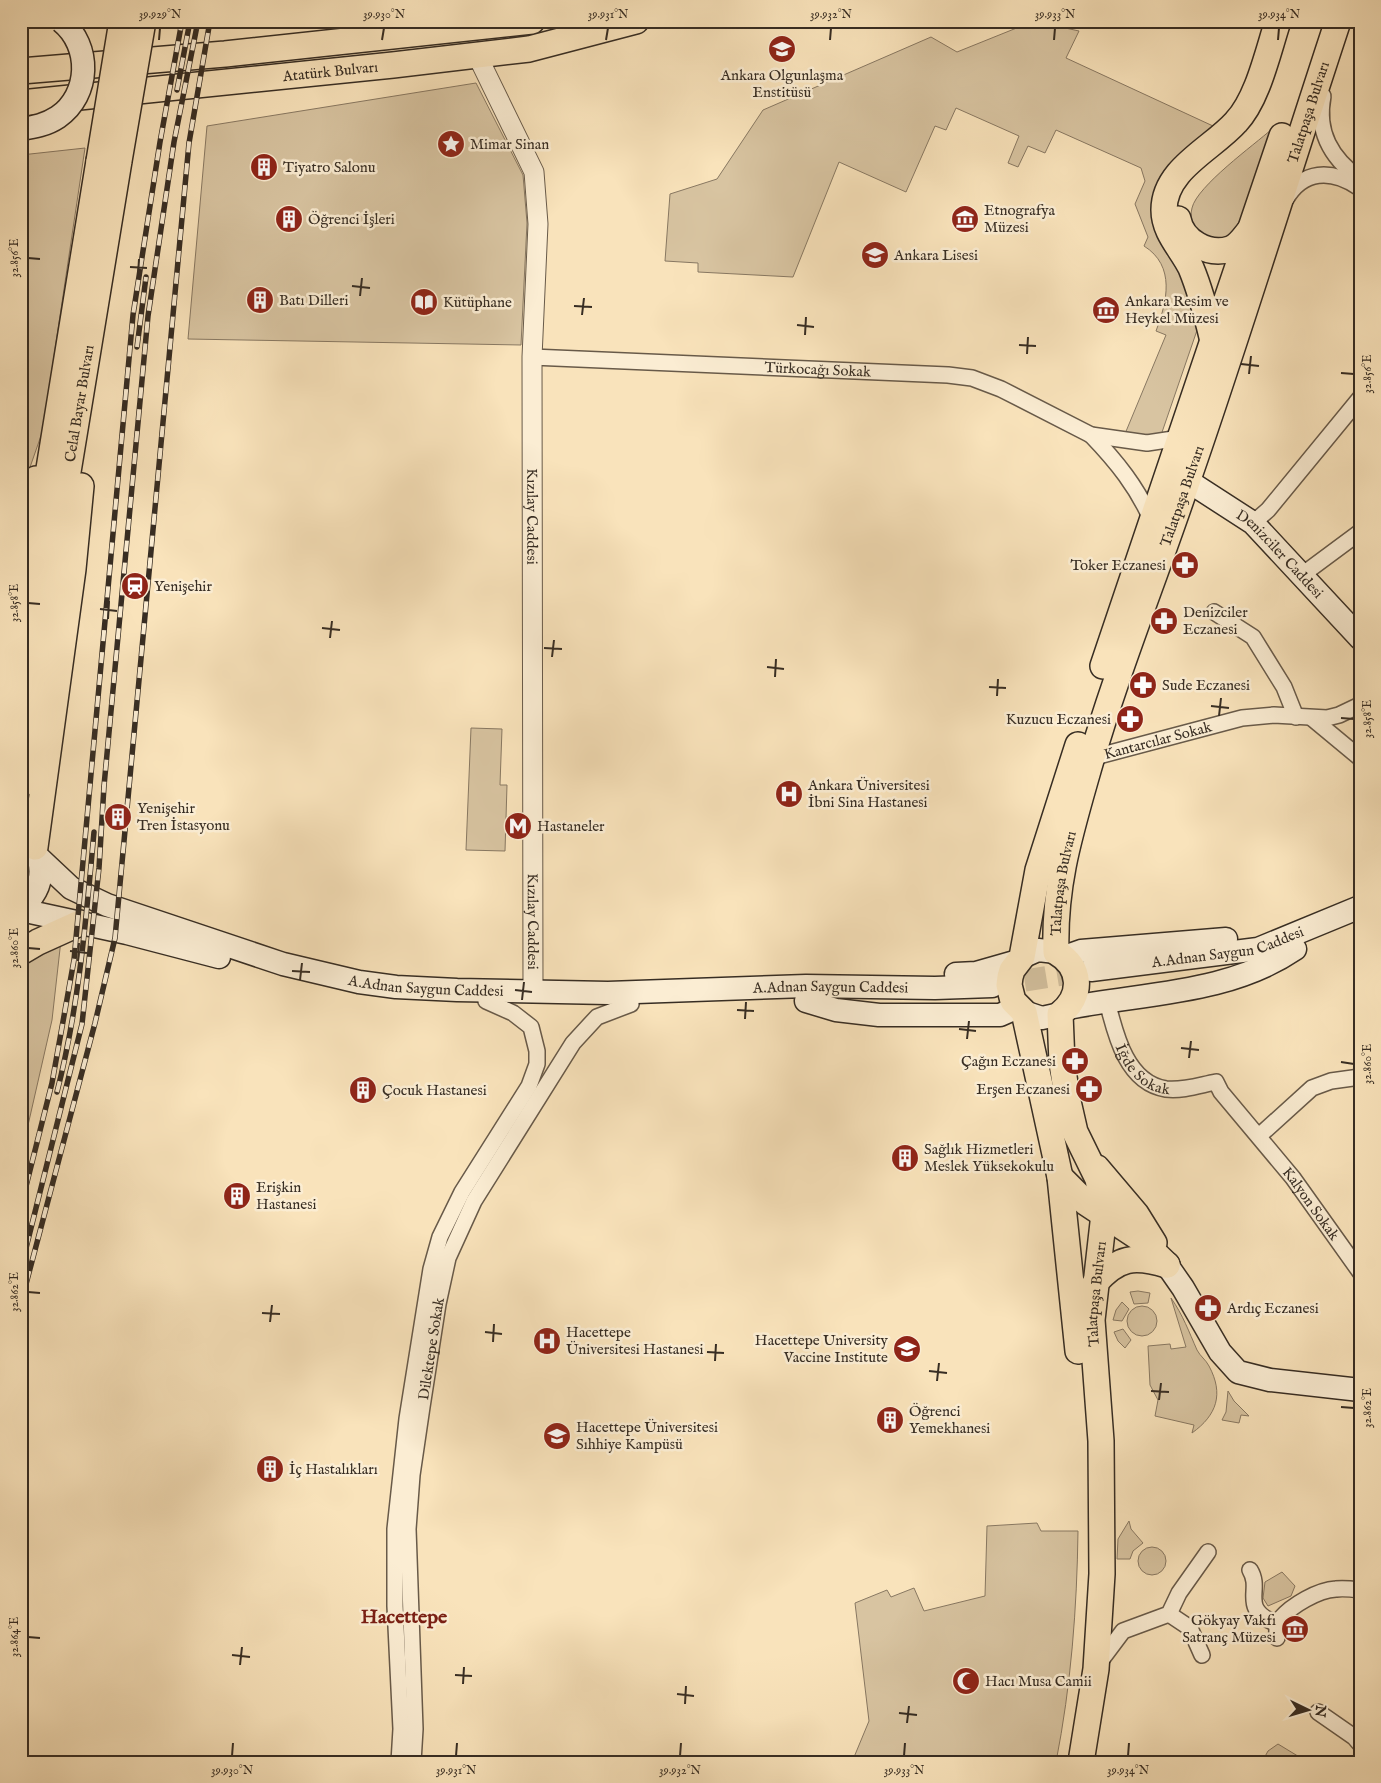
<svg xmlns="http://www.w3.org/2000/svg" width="1381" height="1783" font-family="'IM FELL English',serif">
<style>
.green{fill:#d8c4a1;stroke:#887862}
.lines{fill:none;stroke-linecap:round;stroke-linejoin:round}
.secondary-tunnel{stroke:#d2bf9d;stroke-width:22;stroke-dasharray:22 11;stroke-linecap:butt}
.minor-casing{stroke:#685a49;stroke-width:18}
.tertiary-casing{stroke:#685a49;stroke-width:21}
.secondary-casing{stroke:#372d23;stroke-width:25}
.primary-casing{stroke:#372d23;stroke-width:28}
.minor{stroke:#fbedd3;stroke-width:15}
.tertiary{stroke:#fbedd3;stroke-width:19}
.secondary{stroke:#fbedd3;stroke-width:22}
.primary{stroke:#f9e3bb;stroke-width:25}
.rail-casing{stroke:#372d23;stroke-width:5.5}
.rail{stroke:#fbedd3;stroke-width:4;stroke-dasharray:11;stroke-linecap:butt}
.secondary-bridge-casing{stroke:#372d23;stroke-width:25;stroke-linecap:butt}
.primary-bridge-casing{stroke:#372d23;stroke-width:28;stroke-linecap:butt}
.secondary-bridge{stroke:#fbedd3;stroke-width:22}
.primary-bridge{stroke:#f9e3bb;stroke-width:25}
.ticks{fill:none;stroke:#372d23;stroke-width:2}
.labels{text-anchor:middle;stroke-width:5;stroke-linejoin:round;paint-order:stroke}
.street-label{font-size:15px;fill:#372d23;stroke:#fbedd3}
.poi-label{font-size:15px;fill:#372d23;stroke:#fbedd3;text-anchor:start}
.district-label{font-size:20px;font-weight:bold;fill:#7a1f14;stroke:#fbedd3}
.neatline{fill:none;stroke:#372d23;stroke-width:2}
.ticks-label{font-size:12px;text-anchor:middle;fill:#372d23}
</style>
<rect width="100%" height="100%" fill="#f9e3bb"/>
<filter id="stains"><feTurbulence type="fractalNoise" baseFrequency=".004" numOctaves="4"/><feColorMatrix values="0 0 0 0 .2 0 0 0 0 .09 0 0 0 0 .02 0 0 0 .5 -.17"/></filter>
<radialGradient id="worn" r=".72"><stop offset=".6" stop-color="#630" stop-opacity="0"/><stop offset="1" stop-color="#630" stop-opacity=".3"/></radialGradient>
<path class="green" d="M1034,21L1079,31L1066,58L1226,132L1167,194L1205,307L1159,441H1122L1166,335L1156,331C1167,302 1176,266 1144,246L1148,237L1135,204L1145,181L1141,168L1056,130L1045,153L1028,146L1018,167L1008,163L1019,136L956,108L946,130L935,126L906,192L839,162L793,277L698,272V263L665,261L670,194L717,179L763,110L931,37L957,52Z
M476,83L523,175L527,223L521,345L188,339L207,126Z
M1272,129L1244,228L1227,241L1200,236C1194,228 1189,219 1192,208C1197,186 1254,145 1272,129Z
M85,148L43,430L21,493V155Z
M471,728L502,729L500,785H507L505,851L466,850Z
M61,940L52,1020L21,1156V966L33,956Z
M1138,1291L1150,1293L1148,1303L1134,1304L1130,1292Z
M1171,1298C1183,1315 1189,1332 1197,1350C1200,1356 1206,1360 1209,1366C1224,1394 1217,1415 1192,1433L1194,1425L1155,1416L1158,1400L1150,1385L1148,1346L1170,1344L1171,1349L1186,1347Z
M1122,1302L1129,1309L1122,1321L1113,1320L1116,1310Z
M1127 1321a15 15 0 1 1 30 0a15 15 0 1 1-30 0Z
M1123,1329L1131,1340L1125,1348L1118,1341L1114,1332Z
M1228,1391L1234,1401L1249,1416L1241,1415L1239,1423L1222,1420L1226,1412Z
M1129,1521L1131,1529L1143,1543L1133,1551L1130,1559H1117L1118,1539Z
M1037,1523L1041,1531H1078C1077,1608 1071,1686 1056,1762H852L869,1721L855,1603L887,1590L891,1597L914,1588L924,1611L985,1596L987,1526Z
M1138 1561a14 14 0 1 1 28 0a14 14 0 1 1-28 0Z
M1282,1572L1295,1586L1291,1596L1268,1606L1263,1598L1265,1582Z
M1278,1744L1306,1761L1307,1762H1262L1268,1751Z"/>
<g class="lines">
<path class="secondary-tunnel" d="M992,986L1090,970"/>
<g class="minor-casing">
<g id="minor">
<path d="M1323,96C1316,132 1331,158 1360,179"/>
<path d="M1286,199C1303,170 1331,169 1358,187"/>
<path id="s1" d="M532,357L948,375L972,378L1001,389L1091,435L1147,443L1180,438"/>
<path d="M1091,435C1117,462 1137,487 1152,521"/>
<path d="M1253,523L1268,510L1360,398"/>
<path d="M1302,575L1360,532"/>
<path d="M1214,612L1253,637L1284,687L1296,717"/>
<path d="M1313,719L1360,758"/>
<path id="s2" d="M1091,758L1242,718L1274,715L1327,718L1339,715L1360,705"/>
<path id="s3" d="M1107,1001C1115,1033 1126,1083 1166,1089C1183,1091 1200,1085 1216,1082L1221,1092L1293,1178L1360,1272"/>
<path d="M1259,1136L1312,1088L1331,1081L1360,1077"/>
<path d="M1250,1570C1263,1591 1238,1608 1277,1624"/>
<path d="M1169,1614L1190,1628L1202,1655"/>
<path d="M1277,1638C1277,1632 1276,1624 1280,1619C1292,1605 1318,1590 1336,1589C1343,1588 1352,1589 1360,1590"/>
<path d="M1099,1663L1123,1631L1169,1614L1179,1593L1208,1552"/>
<path d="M1318,1712L1354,1737L1360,1744"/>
<path d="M399,1762L401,1729L395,1606V1529L407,1419L431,1269L440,1237L462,1192L529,1086L537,1064V1051L531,1027L513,1013L486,1001"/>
<path id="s4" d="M413,1762L415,1729L408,1529L412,1475L422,1407L438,1304L448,1258L474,1201L573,1043L597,1017L631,1004"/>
</g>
</g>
<g class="tertiary-casing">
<g id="tertiary">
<path id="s5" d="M477,55L534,172L538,224L532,357L533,991"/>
</g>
</g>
<g class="secondary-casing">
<g id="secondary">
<path id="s6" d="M1188,481L1253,523L1360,638"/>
<path d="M21,836C47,854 47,889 21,907"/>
<path id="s7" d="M38,857L71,888L107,905L283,964L359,982L396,987L457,990L608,993L806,986L935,988L992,986"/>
<path d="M21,910L127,933L219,957"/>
<path d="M1022,957L1038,950L1056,952"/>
<path d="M1064,957L1081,951L1226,939"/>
<path id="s8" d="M1091,970L1258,949L1360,907"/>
<path d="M956,974L976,973L1018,961"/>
<path d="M806,1001L836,1010L879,1015H1000L1018,1007"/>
<path d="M1068,1008C1144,993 1229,994 1295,949"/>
<path d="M1024,1012L1042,1018L1060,1014"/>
<path d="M1167,1265L1183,1288L1220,1352L1238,1372L1270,1380L1360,1390"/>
</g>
</g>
<g class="primary-casing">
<g id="primary">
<path d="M21,71L225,54L532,21"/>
<path id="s9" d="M21,103L393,65L529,49L636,21"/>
<path d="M1178,219C1182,241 1208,256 1230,249C1239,246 1244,237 1250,230"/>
<path d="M1213,341C1207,316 1201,292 1191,268C1182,249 1164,233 1164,210C1164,169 1212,149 1236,122C1258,99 1268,51 1278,21"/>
<path d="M21,519L36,479"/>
<path d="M21,641L99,161"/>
<path d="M1103,666L1282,136"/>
<path id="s10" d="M21,785L53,563L119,161"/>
<path d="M35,847L73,569L81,486"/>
<path d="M21,952L38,942L80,923"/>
<path d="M1097,1168L1136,1214L1154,1243"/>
<path d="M1060,1177L1085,1202L1138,1237L1167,1265"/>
<path d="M1095,1283C1118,1257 1134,1255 1167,1265"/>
<path d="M1078,1351L1060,1177L1024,1012L1013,1001L1009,985L1010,977L1012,970L1022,957L1038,870L1078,745"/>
<path id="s11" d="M1081,1762L1096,1669L1102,1574L1101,1441L1092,1320L1104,1214L1098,1179L1075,1132L1067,1097L1062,1063L1060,1014C1083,996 1082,967 1056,952C1054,886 1069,837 1087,774C1115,675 1154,580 1187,482C1240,330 1287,175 1338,21"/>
</g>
</g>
<use href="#minor" class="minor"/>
<use href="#tertiary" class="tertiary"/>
<use href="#secondary" class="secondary"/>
<use href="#primary" class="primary"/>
<g class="rail-casing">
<path id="rail" d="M177,90L190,21
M137,347L146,277
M57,1092C79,1006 86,920 94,832
M21,1206L52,1083L74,960L133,315L160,142L182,21
M21,1268L82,1024L99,868L104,786L148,316L174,142L198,21
M21,1303L95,1023L115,938L189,143L210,21"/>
</g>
<use href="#rail" class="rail"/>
<g class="secondary-bridge-casing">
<path id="secondary-bridge" d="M21,129C34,127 46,125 58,117C90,95 92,46 61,21"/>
</g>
<g class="primary-bridge-casing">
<path id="primary-bridge" d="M99,161L122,21
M119,161L143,21"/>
</g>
<use href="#secondary-bridge" class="secondary-bridge"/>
<use href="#primary-bridge" class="primary-bridge"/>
</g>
<path class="ticks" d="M159,40L160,28M382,40L384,28M606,40L608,28M830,40L831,28M1054,40L1055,28M1278,40L1279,28M28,258L40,259M130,267L147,268M138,276L139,259M352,286L370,288M360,296L362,278M574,306L592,307M582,315L584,298M797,325L814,327M805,335L806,317M1019,345L1036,346M1027,354L1028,337M1241,364L1259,366M1341,373L1354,374M1249,374L1251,356M28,603L40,604M100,609L117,611M108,619L109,601M322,628L340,630M330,638L332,621M544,648L562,649M552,657L554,640M767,667L784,669M775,677L776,659M989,687L1006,688M997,696L998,679M1211,706L1229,708M1219,716L1221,698M1341,718L1354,719M28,948L40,949M70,951L87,953M78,961L79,943M292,971L310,972M300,980L302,963M515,990L532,992M522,1000L524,982M737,1010L754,1011M745,1019L746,1002M959,1029L976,1031M967,1039L969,1021M1181,1048L1199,1050M1189,1058L1191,1041M1341,1062L1354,1064M28,1292L40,1293M262,1313L280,1314M270,1322L272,1305M485,1332L502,1334M493,1342L494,1324M707,1352L724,1353M715,1361L716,1344M929,1371L947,1373M937,1381L939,1363M1151,1391L1169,1392M1159,1400L1161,1383M1341,1407L1354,1408M28,1637L40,1638M232,1655L250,1657M240,1665L242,1647M455,1675L472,1676M463,1684L464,1667M677,1694L694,1696M685,1704L686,1686M899,1713L917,1715M907,1723L909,1706M232,1756L233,1743M456,1756L457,1743M680,1756L681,1743M904,1756L905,1743M1128,1756L1129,1743"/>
<defs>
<g id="school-disc" transform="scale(1.4375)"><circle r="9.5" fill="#8f2418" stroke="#fbedd3"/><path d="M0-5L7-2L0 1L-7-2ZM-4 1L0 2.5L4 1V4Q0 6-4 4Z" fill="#fff"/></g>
<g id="sight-disc" transform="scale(1.4375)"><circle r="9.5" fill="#8f2418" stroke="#fbedd3"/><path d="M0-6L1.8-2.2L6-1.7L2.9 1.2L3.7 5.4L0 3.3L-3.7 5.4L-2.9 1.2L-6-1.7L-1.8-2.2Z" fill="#fff"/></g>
<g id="building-disc" transform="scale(1.4375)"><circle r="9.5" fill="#8f2418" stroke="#fbedd3"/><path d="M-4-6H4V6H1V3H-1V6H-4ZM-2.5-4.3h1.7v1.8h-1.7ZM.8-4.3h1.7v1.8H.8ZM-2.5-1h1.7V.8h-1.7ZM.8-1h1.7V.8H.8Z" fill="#fff"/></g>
<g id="museum-disc" transform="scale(1.4375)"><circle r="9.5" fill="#8f2418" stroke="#fbedd3"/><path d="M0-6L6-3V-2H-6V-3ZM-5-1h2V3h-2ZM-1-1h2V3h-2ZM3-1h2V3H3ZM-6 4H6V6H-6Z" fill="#fff"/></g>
<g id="library-disc" transform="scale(1.4375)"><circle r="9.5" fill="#8f2418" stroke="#fbedd3"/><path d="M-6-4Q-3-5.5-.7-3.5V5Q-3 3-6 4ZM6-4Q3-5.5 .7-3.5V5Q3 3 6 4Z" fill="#fff"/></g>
<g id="pharmacy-disc" transform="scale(1.4375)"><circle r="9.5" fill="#8f2418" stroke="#fbedd3"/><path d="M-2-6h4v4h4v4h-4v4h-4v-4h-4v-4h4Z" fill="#fff"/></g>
<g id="station-disc" transform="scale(1.4375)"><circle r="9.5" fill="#8f2418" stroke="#fbedd3"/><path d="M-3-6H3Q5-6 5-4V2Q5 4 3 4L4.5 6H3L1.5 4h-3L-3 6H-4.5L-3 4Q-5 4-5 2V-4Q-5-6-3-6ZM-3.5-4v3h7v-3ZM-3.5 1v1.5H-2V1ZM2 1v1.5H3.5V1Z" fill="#fff"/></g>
<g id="hospital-disc" transform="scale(1.4375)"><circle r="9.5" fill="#8f2418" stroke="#fbedd3"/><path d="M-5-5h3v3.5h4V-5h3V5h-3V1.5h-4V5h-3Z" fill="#fff"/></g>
<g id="metro-disc" transform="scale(1.4375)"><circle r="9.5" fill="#8f2418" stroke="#fbedd3"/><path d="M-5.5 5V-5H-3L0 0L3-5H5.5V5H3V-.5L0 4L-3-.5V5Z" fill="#fff"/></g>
<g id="university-disc" transform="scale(1.4375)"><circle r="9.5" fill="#8f2418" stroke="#fbedd3"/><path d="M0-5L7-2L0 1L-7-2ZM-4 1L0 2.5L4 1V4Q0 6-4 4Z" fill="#fff"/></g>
<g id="mosque-disc" transform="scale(1.4375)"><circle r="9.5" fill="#8f2418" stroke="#fbedd3"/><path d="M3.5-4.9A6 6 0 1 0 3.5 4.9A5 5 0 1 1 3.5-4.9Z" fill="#fff"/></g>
</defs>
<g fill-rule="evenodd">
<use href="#school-disc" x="782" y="49"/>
<use href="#sight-disc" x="451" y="144"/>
<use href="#building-disc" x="264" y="167"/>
<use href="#building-disc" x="289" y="219"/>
<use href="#museum-disc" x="965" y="219"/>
<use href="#school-disc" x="875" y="255"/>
<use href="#building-disc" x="260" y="300"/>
<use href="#library-disc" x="424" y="302"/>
<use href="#museum-disc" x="1106" y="310"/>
<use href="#pharmacy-disc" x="1185" y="565"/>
<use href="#station-disc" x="135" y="586"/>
<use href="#pharmacy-disc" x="1164" y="621"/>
<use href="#pharmacy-disc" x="1143" y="685"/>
<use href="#pharmacy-disc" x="1130" y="719"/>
<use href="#hospital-disc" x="789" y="794"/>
<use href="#building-disc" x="118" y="817"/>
<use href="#metro-disc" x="518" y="826"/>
<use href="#pharmacy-disc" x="1075" y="1061"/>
<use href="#pharmacy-disc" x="1089" y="1089"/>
<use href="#building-disc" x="363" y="1090"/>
<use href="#building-disc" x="905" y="1158"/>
<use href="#building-disc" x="237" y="1196"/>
<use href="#pharmacy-disc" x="1208" y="1308"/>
<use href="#hospital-disc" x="547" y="1341"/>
<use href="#university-disc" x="907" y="1349"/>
<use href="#building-disc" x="890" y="1420"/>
<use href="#university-disc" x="557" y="1436"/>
<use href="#building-disc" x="270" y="1469"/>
<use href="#museum-disc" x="1295" y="1629"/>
<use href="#mosque-disc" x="966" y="1681"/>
</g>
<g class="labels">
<g class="street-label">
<text dy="5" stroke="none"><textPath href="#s9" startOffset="311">Atatürk Bulvarı</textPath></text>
<text dy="5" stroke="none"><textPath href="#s11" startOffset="1712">Talatpaşa Bulvarı</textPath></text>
<text dy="5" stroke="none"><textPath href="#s1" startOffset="286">Türkocağı Sokak</textPath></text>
<text dy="5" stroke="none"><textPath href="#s10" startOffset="386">Celal Bayar Bulvarı</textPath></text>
<text dy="5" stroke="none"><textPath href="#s11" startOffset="1308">Talatpaşa Bulvarı</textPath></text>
<text dy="5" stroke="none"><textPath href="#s5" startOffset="475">Kızılay Caddesi</textPath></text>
<text dy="5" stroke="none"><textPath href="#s6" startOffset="118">Denizciler Caddesi</textPath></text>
<text dy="5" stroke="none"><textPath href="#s2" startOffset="69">Kantarcılar Sokak</textPath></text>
<text dy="5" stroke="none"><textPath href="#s11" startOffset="902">Talatpaşa Bulvarı</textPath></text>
<text dy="5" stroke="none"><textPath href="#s5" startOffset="880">Kızılay Caddesi</textPath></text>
<text dy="5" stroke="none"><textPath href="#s8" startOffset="139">A.Adnan Saygun Caddesi</textPath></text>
<text dy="5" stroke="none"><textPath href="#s7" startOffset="416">A.Adnan Saygun Caddesi</textPath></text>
<text dy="5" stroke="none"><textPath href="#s7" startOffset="821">A.Adnan Saygun Caddesi</textPath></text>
<text dy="5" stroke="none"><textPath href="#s3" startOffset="81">İğde Sokak</textPath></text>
<text dy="5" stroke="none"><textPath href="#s3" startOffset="318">Kalyon Sokak</textPath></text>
<text dy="5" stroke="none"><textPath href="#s11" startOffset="470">Talatpaşa Bulvarı</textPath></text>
<text dy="5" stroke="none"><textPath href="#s4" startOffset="415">Dilektepe Sokak</textPath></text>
</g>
<g class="poi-label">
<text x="782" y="80" text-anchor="middle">Ankara Olgunlaşma<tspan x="782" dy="17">Enstitüsü</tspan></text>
<text x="470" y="149">Mimar Sinan</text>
<text x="283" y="172">Tiyatro Salonu</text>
<text x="984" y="215">Etnografya<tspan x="984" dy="17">Müzesi</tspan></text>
<text x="308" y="224">Öğrenci İşleri</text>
<text x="894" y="260">Ankara Lisesi</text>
<text x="279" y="305">Batı Dilleri</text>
<text x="1125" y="306">Ankara Resim ve<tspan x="1125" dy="17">Heykel Müzesi</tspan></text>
<text x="443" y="307">Kütüphane</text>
<text x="1166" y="570" text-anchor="end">Toker Eczanesi</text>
<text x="154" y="591">Yenişehir</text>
<text x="1183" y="617">Denizciler<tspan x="1183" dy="17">Eczanesi</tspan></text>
<text x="1162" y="690">Sude Eczanesi</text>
<text x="1111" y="724" text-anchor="end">Kuzucu Eczanesi</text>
<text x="808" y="790">Ankara Üniversitesi<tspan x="808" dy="17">İbni Sina Hastanesi</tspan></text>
<text x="137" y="813">Yenişehir<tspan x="137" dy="17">Tren İstasyonu</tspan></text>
<text x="537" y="831">Hastaneler</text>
<text x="1056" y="1066" text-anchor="end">Çağın Eczanesi</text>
<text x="1070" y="1094" text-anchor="end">Erşen Eczanesi</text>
<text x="382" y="1095">Çocuk Hastanesi</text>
<text x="924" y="1154">Sağlık Hizmetleri<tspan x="924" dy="17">Meslek Yüksekokulu</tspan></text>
<text x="256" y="1192">Erişkin<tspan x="256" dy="17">Hastanesi</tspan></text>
<text x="1227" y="1313">Ardıç Eczanesi</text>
<text x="566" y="1337">Hacettepe<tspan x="566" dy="17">Üniversitesi Hastanesi</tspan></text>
<text x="888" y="1345" text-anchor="end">Hacettepe University<tspan x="888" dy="17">Vaccine Institute</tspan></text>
<text x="909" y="1416">Öğrenci<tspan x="909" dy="17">Yemekhanesi</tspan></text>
<text x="576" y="1432">Hacettepe Üniversitesi<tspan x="576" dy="17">Sıhhiye Kampüsü</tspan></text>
<text x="289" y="1474">İç Hastalıkları</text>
<text x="1276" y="1625" text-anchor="end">Gökyay Vakfı<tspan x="1276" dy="17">Satranç Müzesi</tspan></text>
<text x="985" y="1686">Hacı Musa Camii</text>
</g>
<g class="district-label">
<text x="404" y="1623">Hacettepe</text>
</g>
</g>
<rect width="1381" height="1783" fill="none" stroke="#f9e3bb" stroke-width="55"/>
<g transform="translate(1308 1710) rotate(95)" stroke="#fbedd3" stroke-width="4" paint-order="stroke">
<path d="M0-4L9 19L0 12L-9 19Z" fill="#372d23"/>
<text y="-8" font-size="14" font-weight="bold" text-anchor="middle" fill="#372d23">N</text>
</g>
<rect x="28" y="28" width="1326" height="1728" class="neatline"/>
<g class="ticks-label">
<text x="160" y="18">39.929°N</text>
<text x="384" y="18">39.930°N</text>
<text x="608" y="18">39.931°N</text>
<text x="831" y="18">39.932°N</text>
<text x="1055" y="18">39.933°N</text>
<text x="1279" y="18">39.934°N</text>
<text transform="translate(14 258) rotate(-90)" y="4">32.856°E</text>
<text transform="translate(1367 374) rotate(-90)" y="4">32.856°E</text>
<text transform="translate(14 603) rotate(-90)" y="4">32.858°E</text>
<text transform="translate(1367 719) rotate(-90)" y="4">32.858°E</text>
<text transform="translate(14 948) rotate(-90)" y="4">32.860°E</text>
<text transform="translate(1367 1064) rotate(-90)" y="4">32.860°E</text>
<text transform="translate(14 1292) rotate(-90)" y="4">32.862°E</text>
<text transform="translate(1367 1408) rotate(-90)" y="4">32.862°E</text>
<text transform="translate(14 1637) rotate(-90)" y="4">32.864°E</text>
<text x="232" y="1774">39.930°N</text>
<text x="456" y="1774">39.931°N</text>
<text x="680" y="1774">39.932°N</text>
<text x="904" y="1774">39.933°N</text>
<text x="1128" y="1774">39.934°N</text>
</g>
<rect width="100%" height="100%" filter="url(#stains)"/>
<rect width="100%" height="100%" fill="url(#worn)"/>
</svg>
